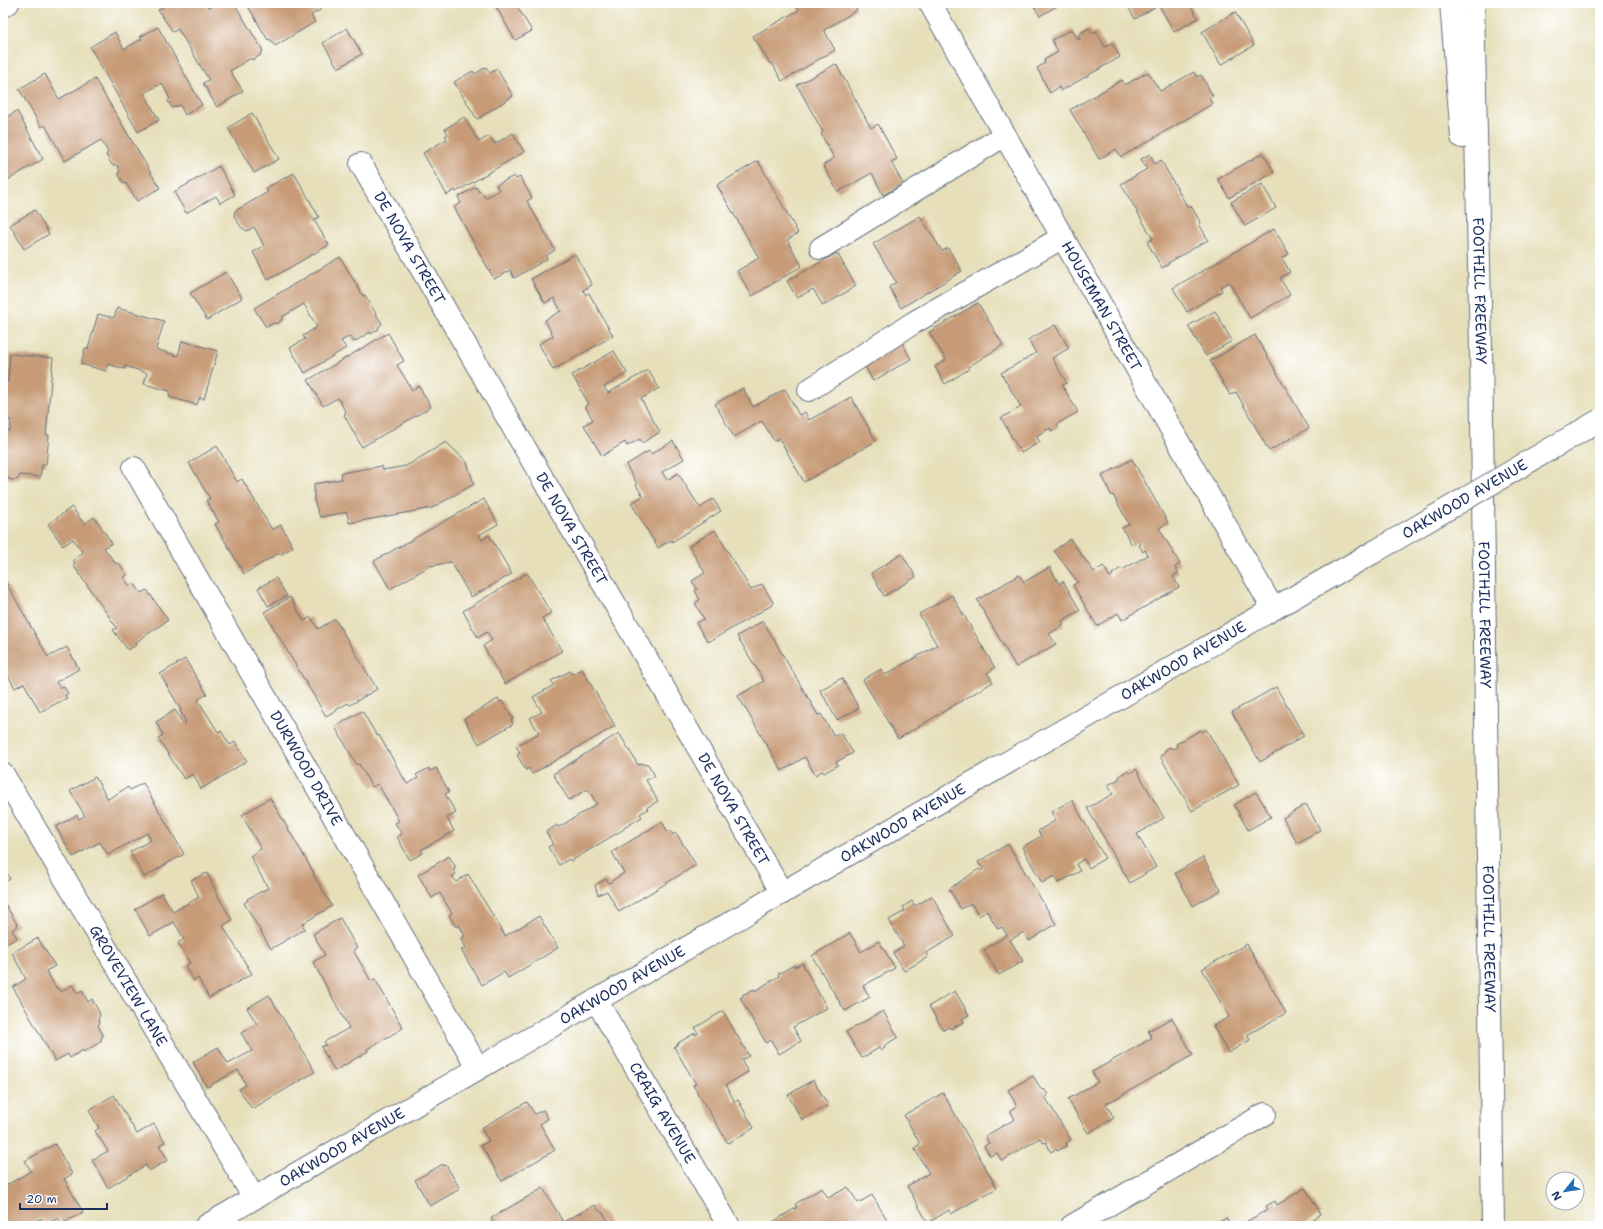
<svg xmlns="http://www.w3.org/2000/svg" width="1603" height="1229" font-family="'Shantell Sans',sans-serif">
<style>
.building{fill:#c79b77}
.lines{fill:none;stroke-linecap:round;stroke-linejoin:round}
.minor-casing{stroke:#626d7e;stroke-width:24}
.highway-casing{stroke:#626d7e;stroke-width:24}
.minor{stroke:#fff;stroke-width:22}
.highway{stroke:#fff;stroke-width:22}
.minor-bridge-casing{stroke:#626d7e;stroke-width:24;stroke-linecap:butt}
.minor-bridge{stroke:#fff;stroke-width:22}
.labels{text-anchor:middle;stroke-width:3;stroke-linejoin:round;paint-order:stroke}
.street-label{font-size:15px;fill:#1b2f5e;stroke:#fff}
</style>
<rect width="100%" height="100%" fill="#fff"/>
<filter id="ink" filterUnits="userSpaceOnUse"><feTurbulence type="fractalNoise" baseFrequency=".025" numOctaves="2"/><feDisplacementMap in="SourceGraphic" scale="8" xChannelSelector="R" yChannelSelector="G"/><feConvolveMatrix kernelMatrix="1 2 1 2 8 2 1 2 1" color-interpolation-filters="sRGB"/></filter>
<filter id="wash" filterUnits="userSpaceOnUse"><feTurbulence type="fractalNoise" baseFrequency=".012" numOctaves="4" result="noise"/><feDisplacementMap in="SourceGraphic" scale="16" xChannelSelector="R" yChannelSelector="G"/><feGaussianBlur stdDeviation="0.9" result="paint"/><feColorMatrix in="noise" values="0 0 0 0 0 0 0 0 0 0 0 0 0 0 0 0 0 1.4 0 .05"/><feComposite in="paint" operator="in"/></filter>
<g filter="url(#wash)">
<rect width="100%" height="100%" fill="#e6dfba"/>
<g id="blocks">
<path class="building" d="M169,3H190L191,5L195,3H205L209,8L214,5V3H234L263,51L260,53L261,55L252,60L251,58L230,71L243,91L217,107L203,83L209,80L178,29L173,32L158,10Z
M246,3H318L322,9L311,15L315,22L275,46L270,39L268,40Z
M494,3H515L532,31L515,40Z
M803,3H853L857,10L824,30L835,50L782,81L772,63L770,64L753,36L799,10L797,6Z
M1032,3H1062L1040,16Z
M1126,3H1153L1155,7L1135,19Z
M1162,3H1189L1198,18L1174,32L1159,5Z
M1235,12L1254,45L1221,65L1202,32Z
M158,27L202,105L185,115L180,105L172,108L168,101L170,99L162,83L144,93L159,120L138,132L90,47L115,32L124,49L142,39L140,37Z
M347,28L362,54L338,68L323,43Z
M1089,28L1092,33L1096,31L1105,47L1112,43L1120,57L1061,91L1059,87L1050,93L1037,68L1045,63L1044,60L1058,52L1052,40L1072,29L1078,40L1080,39L1078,35Z
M836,64L871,128L878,124L897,159L891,162L903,184L883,195L872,173L838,192L823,165L834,158L821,134L823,132L797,85Z
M486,67L490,73L497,69L513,96L477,119L454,82L473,71L475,74Z
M1148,72L1160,91L1194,72L1197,77L1201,75L1213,96L1209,98L1212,104L1121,157L1116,149L1099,159L1070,110L1122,80L1125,85Z
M45,74L59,99L95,79L160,188L137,201L126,183L124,184L118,173L120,171L117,165H112L106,155L108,152L101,140L65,161L45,125L41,127L19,89Z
M17,111L43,159L3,183V119Z
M252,113L279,159L254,173L228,128Z
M464,117L479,142L489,136L495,144L513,133L524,152L456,192L455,190L447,195L423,153L447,139L445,136L448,134L445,129Z
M1263,153L1274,172L1229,198L1218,179Z
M1150,154L1155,164L1161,160L1188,208L1191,206L1201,223L1199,224L1208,240L1168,263L1169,264L1162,268L1147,242L1153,239L1121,184L1147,169L1141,159Z
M758,161L798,233L787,240L802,266L752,296L737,271L759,258L717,185Z
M219,166L235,195L220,203L216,196L186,213L174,192Z
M294,173L319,217L314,220L329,245L268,280L253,252L264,246L254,227L247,231L241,227L234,216L235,211L268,192L266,188Z
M514,176L516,179L520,177L532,198L527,201L555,250L546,256L547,259L514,278L510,270L494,279L454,207L461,203L458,197L476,187L479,192L481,191L485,198L499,190L496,185Z
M1262,184L1276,208L1245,226L1231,202Z
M35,210L49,234L24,249L10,225Z
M920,216L942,251L948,248L962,271L901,308L889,287L896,282L873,244Z
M1274,229L1289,254L1282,258L1290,272L1280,278L1290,295L1250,318L1229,282L1220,287L1222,291L1187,312L1173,288Z
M837,253L856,286L823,306L813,289L797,298L787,281Z
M575,254L592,285L583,290L586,295L589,293L613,336L553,370L539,344L553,336L545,320L561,311L554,298L545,303L531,279Z
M340,257L363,296L365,295L382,324L378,327L379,329L371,334L370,332L354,342L350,336L341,341L346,348L305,373L290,348L305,339L303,336L317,327L304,304L282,317V320L277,324L274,323L266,327L254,308Z
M226,272L242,298L207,320L190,293Z
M978,303L1003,345L968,367L969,369L945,384L935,367L946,360L929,332Z
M117,308L164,321L156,349L178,356L182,341L218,351L204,399L199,398L197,405L169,397L170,391L144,384L147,373L125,366V369L108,364L106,371L81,364L85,348L88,349L98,314L114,318Z
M1215,311L1232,341L1206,356L1188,326Z
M1055,325L1069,348L1052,358L1067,383L1062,385L1078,412L1057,424L1058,427L1051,431L1050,428L1036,436L1040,442L1021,453L1001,418L1021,407L1001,373L1036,353L1028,340Z
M388,333L404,361L397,365L412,390L419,386L431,407L362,447L344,415L346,413L338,398L323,406L308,380Z
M1255,335L1309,428L1269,451L1236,392L1230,395L1210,361Z
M899,337L911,359L873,381L861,359Z
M614,351L627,373L604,387L608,393L648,370L659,388L641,399L660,432L642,443L640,439L627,446L625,442L602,456L584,425L593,420L585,406L589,404L572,375Z
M10,354L53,358L46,435H49L46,465H42L40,477L20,475L18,479L12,480L7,478L4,472L3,431H10L11,420H3V382H8Z
M743,388L753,407L785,389L799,415L805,412L809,420L851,397L876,441L804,482L779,438L774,441L762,421L734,437L715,404Z
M673,441L684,459L662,472L667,480L678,473L700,508L713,499L721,511L672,542L671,540L658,548L631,503L643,496L636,485L637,484L626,465L649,451L651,454Z
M446,442L467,462L474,484L432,508L349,523L347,512L320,517L314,501V484L342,479L341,473L382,466L383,470L406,466Z
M217,446L237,482L242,479L272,530L281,525L293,547L280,555L279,553L244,574L215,524L219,522L206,500L210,499L189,463Z
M1132,459L1168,523L1159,528L1180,564L1175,567L1178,573L1173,576L1179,587L1122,620L1118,613L1097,626L1073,585L1078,582L1054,551L1070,539L1094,572L1103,566L1110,577L1113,575L1112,574L1121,568L1122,570L1148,555L1145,550L1143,552L1139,545L1141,544L1139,540L1132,545L1122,528L1129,524L1113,495L1112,496L1107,487H1108L1102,476Z
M484,499L498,524L479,535L482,540L489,535L512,574L471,597L451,562L430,566L390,589L374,561Z
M72,507L84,524L94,517L112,543L104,548L116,564L119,563L127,575L123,577L130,586L134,583L141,593L147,590L168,620L135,643L136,645L128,650L113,630L117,628L73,565L75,563L73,560L83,553L73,539L63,546L48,524Z
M715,530L751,590L762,584L774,604L708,642L696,623L704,619L695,603L700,600L695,591L697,589L692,581L705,573L689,546Z
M902,554L916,577L884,596L871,573Z
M1050,567L1059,584L1063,581L1080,610L1062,621L1064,625L1049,634L1056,644L1016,667L977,600L1019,575L1024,582Z
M527,573L551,613L542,618L562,651L505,684L483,646L492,640L487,632L478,638L463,611Z
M3,577L48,657L67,647L79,669L56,682L60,688L63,686L68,693L65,695L67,698L40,712L24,683L15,688L3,666Z
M276,578L287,596L268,606L258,588Z
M952,595L995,668L987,673L993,682L898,739L863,680L881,669L885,675L937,645L919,614Z
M290,597L304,621L311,617L318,629L335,619L377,689L350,705L348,703L326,716L264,612Z
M763,621L818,715L821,714L834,736L841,733L853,753L836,762L838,765L824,773L822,771L815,775L805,757L782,771L738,696L764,681L737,636Z
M185,659L207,694L198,700L218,732L221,731L230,745L235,742L247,761L201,789L193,774L184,779L158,738L163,735L156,722L175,710L183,724L186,722L180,711L181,710L160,674Z
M582,669L615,726L532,774L529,768L526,770L517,755L520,753L516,746L539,733L530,718L542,712L533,697L554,685L551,681L570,671L572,674Z
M842,678L859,708L837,720L820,690Z
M1276,687L1304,736L1260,762L1232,712Z
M498,699L500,702L502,701L513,719L511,720L513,724L479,744L464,719Z
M362,711L377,736L379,735L407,784L418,778L416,775L429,768L430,771L436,768L449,792L445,794L456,813L447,818L454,831L421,850L423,853L410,860L397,837L402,834L395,823L399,821L378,784L372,787L359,764L357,765L335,727Z
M1206,729L1239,785L1192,811L1160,756L1164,754L1165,750L1170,747L1173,749L1177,747L1176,744L1201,730L1203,732Z
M619,733L638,765L643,763L644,765L648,764L655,776L646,780L658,801L646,808L648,809L640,814L642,817L624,828V829L571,861L569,859L559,865L548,847L553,844L546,832L557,825L559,827L597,804L588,789L569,800L553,774Z
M1136,769L1164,818L1137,834L1156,867L1130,883L1087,808L1113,794L1108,785L1119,779L1120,775L1127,771L1130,773Z
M95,777L108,799L128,787L130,790L143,783L184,854L144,877L130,852L151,840L147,833L108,855L100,842L73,857L56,827L77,815L79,819L85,816L70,791Z
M1256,792L1271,817L1248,830L1234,805Z
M270,798L314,873L313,874L332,906L302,924L305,929L271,949L244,903L248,900L247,899L268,888L250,856L261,849L242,815Z
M1072,800L1105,858L1089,868L1084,859L1076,864L1080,871L1058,883L1054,876L1042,883L1022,847L1041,836L1038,831L1056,820L1051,812Z
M1306,804L1320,830L1297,843L1283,818Z
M662,822L668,832L670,830L673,835L676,833L696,865L619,912L607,891L598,895L595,885L606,879L609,883L624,873L612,852Z
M1008,844L1056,924L1029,941L1024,932L1010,940L1023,961L999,975L984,950L1007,935L1002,927L998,929L987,911L979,916L971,903L961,909L949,889L979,869L981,871L983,869L978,862Z
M449,856L456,868L453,870L456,874L452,876L456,882L468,874L505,936L539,916L558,948L508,978L504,972L482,985L461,950L466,948L461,938L465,936L459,925L456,927L449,915L452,913L440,893L432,898L418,875Z
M1203,857L1221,890L1193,906L1175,873Z
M3,866L10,879L3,883Z
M207,873L219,898L232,920L223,926L252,974L209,998L198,978L194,981L185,966L190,963L178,943L184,939L174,922L150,936L135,909L162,893L173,912L199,897L191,880Z
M932,896L955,936L926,953L928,957L904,971L893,953L904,946L889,920L905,911L903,907L912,901L915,906Z
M3,900L18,926L12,930L17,938L3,946Z
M340,918L357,948L353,950L371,981L375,979L403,1028L367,1049L368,1051L335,1071L321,1047L326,1045L324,1042L349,1028L313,962L325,955L313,934Z
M850,933L861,952L879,941L895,968L863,986L870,997L845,1011L812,956Z
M38,938L55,966L46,971L57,989L58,988L61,992L72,985L77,993L82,990L88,1002L92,999L100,1014L98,1020L100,1023L98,1025L103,1035L100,1042L84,1052L83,1050L70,1058L68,1054L55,1061L13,987L26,979L12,953Z
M1247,944L1286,1013L1247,1035L1250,1040L1228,1053L1213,1026L1229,1017L1202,969Z
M802,963L827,1008L793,1027L801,1041L779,1054L771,1040L766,1043L740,998L743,997L742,995L754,989L755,991L779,976L778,974L794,965L795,967Z
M955,991L969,1015L962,1019L964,1022L951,1029L949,1027L943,1030L929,1006Z
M269,995L315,1072L252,1109L239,1089L246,1085L238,1070L207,1087L193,1062L218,1047L228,1064L252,1051L241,1033L257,1024L247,1008Z
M723,1011L749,1056L741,1060L748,1072L726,1085L735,1102L738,1100L754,1128L728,1143L693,1085L696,1084L674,1047L678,1044V1043L695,1033V1035L698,1033L695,1028Z
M883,1011L898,1037L884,1046L885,1048L881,1051L879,1048L862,1058L846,1032Z
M1172,1018L1193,1055L1106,1104L1114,1118L1088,1133L1068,1099L1098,1082L1092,1072L1152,1038L1148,1031Z
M1033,1076L1042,1090L1044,1089L1048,1095L1045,1097L1071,1140L1066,1143L1067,1146L1057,1151L1056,1149L1051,1152L1046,1142L1043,1143L1040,1138L1002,1161L997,1153L990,1156L984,1146L989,1143L985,1136L1015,1119L1010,1110L1017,1106L1008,1090Z
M813,1080L828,1105L802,1120L788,1095Z
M943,1093L997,1188L951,1214L949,1210L928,1223L907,1186L929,1173L914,1148L920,1144L904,1115Z
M114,1095L137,1134L154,1124L165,1142L159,1145L168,1160L149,1171L146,1165L108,1188L92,1160L108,1151L95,1131L99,1128L89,1110Z
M527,1102L535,1114L543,1110L548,1119L540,1124L555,1150L502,1181L481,1145L489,1141L481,1128Z
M55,1144L72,1174L64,1179L83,1212L62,1224L58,1218L45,1225L41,1218L28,1226H3V1183L5,1186L31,1171L25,1161Z
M443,1164L444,1166L446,1165L460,1189L430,1206L415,1180Z
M848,1187L858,1203L872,1195L891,1226H775L773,1222L797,1207L795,1204L822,1188L828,1198Z
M543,1188L563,1222L595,1205L599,1211L603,1213L609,1222L608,1226H495L491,1218Z
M1305,1188L1321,1214L1303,1226H1249L1246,1222L1268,1209L1266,1206L1275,1201L1277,1205Z
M1226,1218L1230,1226H1212Z"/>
</g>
</g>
<g filter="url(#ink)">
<use href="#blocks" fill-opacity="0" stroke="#626d7e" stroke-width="1"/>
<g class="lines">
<g class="minor-casing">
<g id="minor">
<path id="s1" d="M930,3L1273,609"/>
<path d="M3,6L8,3"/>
<path id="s2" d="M361,164L782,893"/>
<path d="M821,248L1005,135"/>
<path d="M809,390L913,323L1063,237"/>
<path id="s3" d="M134,468L478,1068"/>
<path id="s4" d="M3,774L254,1198"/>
<path id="s5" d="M596,1000L729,1226"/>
<path id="s6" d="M206,1226L1273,609L1374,552"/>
<path d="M1072,1226L1265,1114"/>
</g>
</g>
<g class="highway-casing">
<g id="highway">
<path d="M1451,3L1462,137"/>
<path id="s7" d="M1473,3L1481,349L1493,1226"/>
</g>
</g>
<use href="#minor" class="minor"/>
<use href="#highway" class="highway"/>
<g class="minor-bridge-casing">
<g id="minor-bridge">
<path id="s8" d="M1374,552L1600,420"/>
</g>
</g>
<use href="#minor-bridge" class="minor-bridge"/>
</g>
</g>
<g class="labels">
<g class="street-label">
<text dy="5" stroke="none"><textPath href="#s2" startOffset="97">DE NOVA STREET</textPath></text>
<text dy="5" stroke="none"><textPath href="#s7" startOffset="288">FOOTHILL FREEWAY</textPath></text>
<text dy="5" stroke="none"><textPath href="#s1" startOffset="348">HOUSEMAN STREET</textPath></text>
<text dy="5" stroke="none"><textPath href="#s8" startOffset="105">OAKWOOD AVENUE</textPath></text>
<text dy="5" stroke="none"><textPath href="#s2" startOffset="421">DE NOVA STREET</textPath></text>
<text dy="5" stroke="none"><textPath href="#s7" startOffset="612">FOOTHILL FREEWAY</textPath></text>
<text dy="5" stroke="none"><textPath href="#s6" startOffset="1129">OAKWOOD AVENUE</textPath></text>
<text dy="5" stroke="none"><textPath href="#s3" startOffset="346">DURWOOD DRIVE</textPath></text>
<text dy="5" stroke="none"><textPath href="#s2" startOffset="745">DE NOVA STREET</textPath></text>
<text dy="5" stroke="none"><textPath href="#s6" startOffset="805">OAKWOOD AVENUE</textPath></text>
<text dy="5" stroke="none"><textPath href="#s7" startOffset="936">FOOTHILL FREEWAY</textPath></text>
<text dy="5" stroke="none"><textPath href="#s6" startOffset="481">OAKWOOD AVENUE</textPath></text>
<text dy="5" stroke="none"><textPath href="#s4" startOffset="246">GROVEVIEW LANE</textPath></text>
<text dy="5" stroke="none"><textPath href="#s5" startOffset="131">CRAIG AVENUE</textPath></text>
<text dy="5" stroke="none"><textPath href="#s6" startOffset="157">OAKWOOD AVENUE</textPath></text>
</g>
</g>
<rect width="1603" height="1229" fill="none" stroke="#fff" stroke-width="16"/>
<g transform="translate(1565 1191) rotate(240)"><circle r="19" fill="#ffffff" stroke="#a4acbf"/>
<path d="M0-3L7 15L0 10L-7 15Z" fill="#1f6fb2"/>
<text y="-6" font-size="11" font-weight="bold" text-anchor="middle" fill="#1b2f5e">N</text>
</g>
<path d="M20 1203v6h87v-6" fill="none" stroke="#1b2f5e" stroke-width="2"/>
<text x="26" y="1203" font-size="12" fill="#1b2f5e" stroke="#ffffff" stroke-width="3" paint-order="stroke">20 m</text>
</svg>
